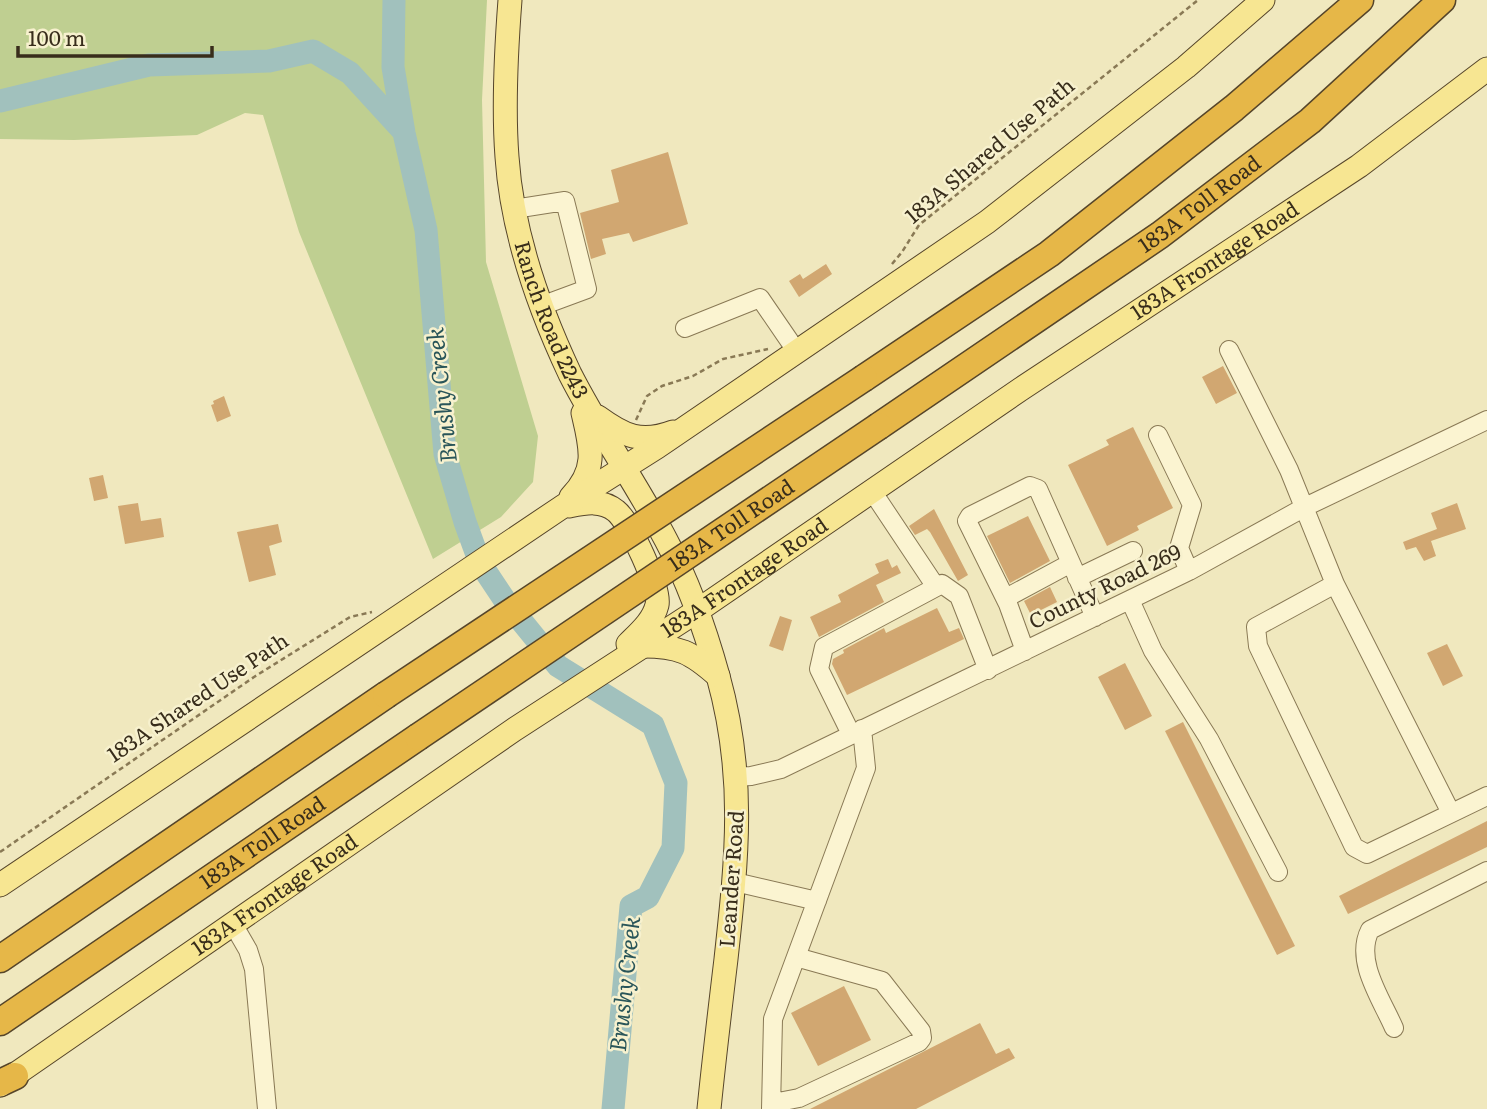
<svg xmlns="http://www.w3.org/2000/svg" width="1487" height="1109" font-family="Literata,serif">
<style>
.green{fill:#bfcf91}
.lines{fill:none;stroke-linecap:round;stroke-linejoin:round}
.river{stroke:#a1c1bd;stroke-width:23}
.building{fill:#d1a771}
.minor-casing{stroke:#897955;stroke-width:20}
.major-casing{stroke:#56452a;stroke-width:25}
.highway-casing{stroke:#56452a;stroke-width:29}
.path{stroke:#897955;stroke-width:2.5;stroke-dasharray:5 3.5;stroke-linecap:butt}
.minor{stroke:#fbf4d1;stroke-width:18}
.major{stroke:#f7e692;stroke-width:23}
.highway{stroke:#e6b748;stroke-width:26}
.highway-bridge-casing{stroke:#56452a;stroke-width:29;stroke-linecap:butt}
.highway-bridge{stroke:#e6b748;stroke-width:26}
.labels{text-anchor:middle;stroke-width:5;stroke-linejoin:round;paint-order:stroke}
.street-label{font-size:21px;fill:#382d1b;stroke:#f7f1ce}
.water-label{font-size:23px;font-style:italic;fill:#295559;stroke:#f7f1ce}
</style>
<rect width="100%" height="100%" fill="#f0e8be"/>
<path class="green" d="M0,0H487L482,100L486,262L538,436L533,482L501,517L433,559L299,232L263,115L245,113L197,135L74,140L0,139Z"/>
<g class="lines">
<path class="river" d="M394,0L393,67L404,133L426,230L445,454L465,522L480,563L506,602L558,666L653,725L676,783L673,848L648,897L631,906L613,1109
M0,101L149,65L269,61L313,51L350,73L404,132"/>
</g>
<path class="building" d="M668,152L688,224L633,242L629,233L602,239L606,254L591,259L580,213L619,202L611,170Z
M826,264L832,274L799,297L789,281L800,274L803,279Z
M1223,366L1237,393L1216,404L1202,377Z
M224,396L231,416L217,422L211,405L214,404L213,401Z
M1133,427L1173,508L1137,526L1139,530L1107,546L1068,465L1109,445L1106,440Z
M103,475L108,498L94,501L89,478Z
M138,503L141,521L161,518L164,537L125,544L118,506Z
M1457,503L1466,529L1431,541L1436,556L1424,561L1416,547L1406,550L1403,542L1437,529L1431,513Z
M934,509L968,575L958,581L930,532L927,529L915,535L909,526Z
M1028,516L1050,561L1010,583L987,536Z
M278,524L282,542L269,546L276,575L249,582L237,532Z
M888,559L892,568L897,565L901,573L876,585L884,602L819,637L810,617L841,602L838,595L879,573L875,564Z
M1050,587L1057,602L1031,615L1024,601Z
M937,608L949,632L959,628L964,639L847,695L832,664L833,659L844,653L843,650L884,628L886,633Z
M780,616L792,620L783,651L769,646Z
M1447,644L1463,676L1443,686L1427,653Z
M1125,663L1152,716L1125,730L1098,677Z
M1183,722L1295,946L1277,955L1165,731Z
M1487,821V847L1348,914L1339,896Z
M844,986L871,1040L818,1066L791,1013Z
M980,1023L996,1054L1009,1048L1015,1058L916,1109H810Z"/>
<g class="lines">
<g class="minor-casing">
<path id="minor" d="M514,209L565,201L587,289L541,306
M685,328L760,298L797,352
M1229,350L1289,470L1335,584L1256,627L1258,646L1354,847L1367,854L1487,796
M1158,435L1192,505L1179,548L1189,571
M872,491L936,587
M1077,578L1133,551
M1335,584L1451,813
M1006,598L1071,563
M1130,600L1153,651L1209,739L1278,872
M1025,651L1008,604L967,521L970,516L1030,486L1038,489L1095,617
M851,734L819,669L824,647L942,584L959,596L988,670
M736,777L751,776L781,769L1189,571L1305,507L1487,420
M735,882L817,901
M233,924L248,950L254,969L267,1109
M1394,1028C1382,1000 1354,961 1370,930L1487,871
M773,1103L799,1098L919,1042L922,1038L921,1031L882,981L796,957
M771,1109L773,1019L866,768L862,729"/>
</g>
<g class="major-casing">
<g id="major">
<path id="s1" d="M510,0C506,52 503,105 507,157C512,232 538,306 570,374C599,431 636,483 666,540C689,583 705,629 718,676C746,776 737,858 726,959C720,1009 714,1059 709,1109"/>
<path d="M598,417C624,436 641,444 673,432"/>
<path d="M571,497C598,469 591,447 583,413"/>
<path d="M569,506C584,503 602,499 616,511C629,521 661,589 657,605C653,621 640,632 628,644"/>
<path d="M643,646C679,646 691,652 718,676"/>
<path d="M0,885L562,507L657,447L987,222L1186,67L1263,0"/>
<path id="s2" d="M0,1085L515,729L697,611L1021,389L1359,166L1487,69"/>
</g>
</g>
<g class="highway-casing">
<g id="highway">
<path d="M864,378L1049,254L1234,108L1360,0"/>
<path id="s3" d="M879,426L1160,235L1310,121L1442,0"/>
<path d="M0,959L386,695"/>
<path id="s4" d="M0,1022L418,737"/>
<path d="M0,1083L15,1076"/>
</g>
</g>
<path class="path" d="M892,264L902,252L919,225L1198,0
M636,420L647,396L662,386L693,376L723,359L768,349
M0,852L254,677L350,617L372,612"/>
<use href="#minor" class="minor"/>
<use href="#major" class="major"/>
<use href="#highway" class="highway"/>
<g class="highway-bridge-casing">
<g id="highway-bridge">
<path d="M386,695L864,378"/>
<path id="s5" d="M418,737L879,426"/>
</g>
</g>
<use href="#highway-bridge" class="highway-bridge"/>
</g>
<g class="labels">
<g class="street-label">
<text transform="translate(990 151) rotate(-40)" y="7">183A Shared Use Path</text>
<text dy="7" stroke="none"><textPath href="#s3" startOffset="390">183A Toll Road</textPath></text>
<text dy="7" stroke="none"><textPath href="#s2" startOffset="1468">183A Frontage Road</textPath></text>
<text dy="7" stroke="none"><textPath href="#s1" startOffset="327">Ranch Road 2243</textPath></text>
<text dy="7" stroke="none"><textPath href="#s5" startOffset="378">183A Toll Road</textPath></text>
<text dy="7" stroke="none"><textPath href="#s2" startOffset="901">183A Frontage Road</textPath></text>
<text transform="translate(1105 587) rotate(-26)" y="7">County Road 269</text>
<text transform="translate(198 698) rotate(-34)" y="7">183A Shared Use Path</text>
<text dy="7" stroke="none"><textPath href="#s4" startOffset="318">183A Toll Road</textPath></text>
<text transform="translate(732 879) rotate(-86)" y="7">Leander Road</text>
<text dy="7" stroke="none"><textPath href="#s2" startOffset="334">183A Frontage Road</textPath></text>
</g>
<g class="water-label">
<text transform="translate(442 395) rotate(-96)" y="8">Brushy Creek</text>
<text transform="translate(625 984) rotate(-84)" y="8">Brushy Creek</text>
</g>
</g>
<path d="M18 46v10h194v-10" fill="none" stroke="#382d1b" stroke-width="3.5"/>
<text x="28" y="46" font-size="21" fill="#382d1b" stroke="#f7f1ce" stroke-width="5" paint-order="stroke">100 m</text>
</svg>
